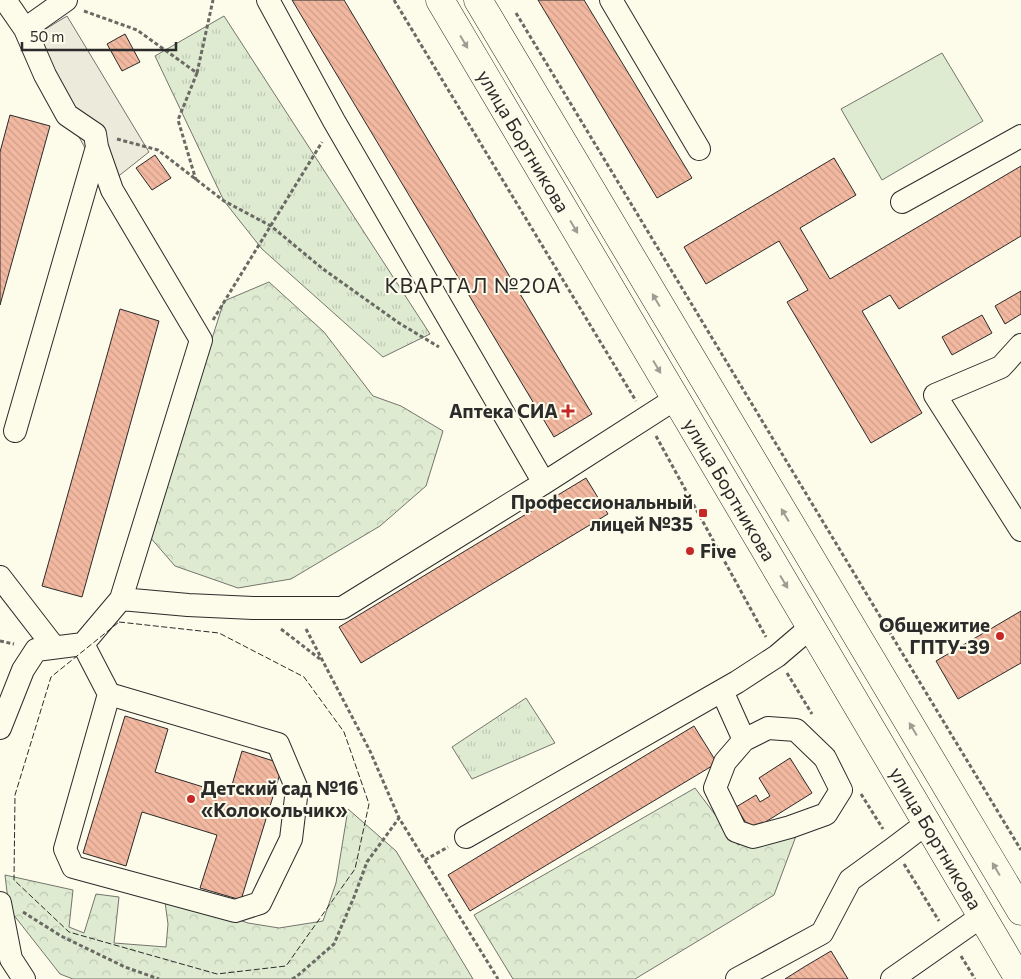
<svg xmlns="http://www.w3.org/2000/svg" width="1021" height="979" font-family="Commissioner,sans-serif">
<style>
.forest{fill:url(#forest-crowns);stroke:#74746e}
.park{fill:url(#park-tufts);stroke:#74746e}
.pitch{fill:#deebd1;stroke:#74746e}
.parking{fill:#eceadb;stroke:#74746e}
.building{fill:url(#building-back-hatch);stroke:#2b2b2b}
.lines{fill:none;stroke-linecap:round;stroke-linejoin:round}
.minor-casing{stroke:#2b2b2b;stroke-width:24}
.major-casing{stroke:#2b2b2b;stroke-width:29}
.path{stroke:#6a6964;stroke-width:3;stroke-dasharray:4 2.5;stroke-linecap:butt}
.minor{stroke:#fdfbea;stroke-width:22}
.major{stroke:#fdfbea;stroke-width:28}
.fence{stroke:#2b2b2b;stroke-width:1;stroke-dasharray:6 2.5;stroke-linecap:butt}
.oneway{fill:#9e9d94}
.poi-dot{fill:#c62828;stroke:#fdfbea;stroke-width:2}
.labels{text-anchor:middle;stroke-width:4;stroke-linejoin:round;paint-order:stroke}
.street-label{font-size:19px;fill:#2b2b2b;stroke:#fdfbea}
.poi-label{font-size:19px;font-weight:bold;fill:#2b2b2b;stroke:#fdfbea;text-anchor:end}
.quarter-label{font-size:21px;letter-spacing:1px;fill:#2b2b2b;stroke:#fdfbea}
</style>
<defs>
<pattern id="forest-crowns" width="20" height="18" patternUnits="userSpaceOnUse" patternTransform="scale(1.25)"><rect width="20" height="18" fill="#deebd1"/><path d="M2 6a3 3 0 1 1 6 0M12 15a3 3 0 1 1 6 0" fill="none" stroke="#bfcab4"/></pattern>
<pattern id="park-tufts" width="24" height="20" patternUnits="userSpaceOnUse" patternTransform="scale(1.25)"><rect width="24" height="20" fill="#deebd1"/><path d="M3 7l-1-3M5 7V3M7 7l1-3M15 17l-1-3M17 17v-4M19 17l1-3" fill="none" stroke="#bfcab4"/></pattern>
<pattern id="building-back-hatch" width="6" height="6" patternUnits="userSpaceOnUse" patternTransform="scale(1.25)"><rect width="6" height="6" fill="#f2b8a0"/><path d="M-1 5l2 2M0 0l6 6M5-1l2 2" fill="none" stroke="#d09e8a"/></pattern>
</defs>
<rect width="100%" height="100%" fill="#fdfbea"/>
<path class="forest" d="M269,282L324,332L373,396L401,406L443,431L426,486L380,526L291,579L238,588L175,566L149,536L224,301Z
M695,788L738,845L799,828L774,895L635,979H513L474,915Z
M348,809L396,851L473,979H73L60,974L9,909L5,875L73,890L69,927L84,933L96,894L119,897L114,943L166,947L168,924L165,902L205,908L248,923L279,928L323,921L336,883Z"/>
<path class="park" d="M224,16L430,334L383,357L262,249L224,201L155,56Z
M526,698L555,743L472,779L452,747Z"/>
<path class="pitch" d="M942,53L983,121L882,180L841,109Z"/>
<path class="parking" d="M67,16L149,152L106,186L26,41Z"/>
<path class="building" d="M292,0H344L592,414L554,437Z
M538,0H584L692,178L657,198Z
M125,34L140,62L122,71L107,44Z
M10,115L50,126L0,305V152Z
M155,155L171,178L152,190L136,168Z
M834,158L856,195L800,228L830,279L1021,166V236L899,309L890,295L862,311L922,413L871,443L787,302L808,290L779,241L706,284L684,247Z
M1021,291V314L1005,324L995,306Z
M120,309L159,321L82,597L42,586Z
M982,315L992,333L952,355L942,337Z
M586,478L608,514L361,663L339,627Z
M1021,611V663L958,699L936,661Z
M125,716L168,729L155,772L229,795L242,751L283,764L241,900L200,888L217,835L142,812L126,866L83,853Z
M694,726L717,763L470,911L448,875Z
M790,758L812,793L751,831L736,807L756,795L760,802L770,796L759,778Z
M831,951L848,979H785L804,967Z"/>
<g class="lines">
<g class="minor-casing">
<path id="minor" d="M5,0L25,29L45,75L67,115L95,134L97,147L112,190L201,340L121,599
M268,0L334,121L544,483
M611,0L699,149
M25,29L66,0
M902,202L1021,136
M1021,345L1001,367L935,395L1021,530
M15,431L97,147
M0,577L54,647
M83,644L109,694L65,849L73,867L235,911L260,903L291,839L297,789L278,744L109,694
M722,691L744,740L725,762L715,788L736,831L753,837L790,827L826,814L841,790L825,758L796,730L768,728L744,740
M0,728L23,670L36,650L83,644L121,599L188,605L253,608H342L544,483L675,399
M466,837L737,682L777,656L811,627
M0,903L11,959L24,979
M737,979L822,933L850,880L894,848L927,823
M892,979L982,916"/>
</g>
<g class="major-casing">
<g id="major">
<path id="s1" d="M440,0L1019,979"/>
<path d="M478,0L1021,911"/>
</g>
</g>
<path class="path" d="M394,0L636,401
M84,11L137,30L197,73L178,120L196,180
M516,13L1021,850
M197,73L213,0
M117,139L158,150L224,201L271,226L323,269L399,323L439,347
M213,320L322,142
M656,436L766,637
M281,629L320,659
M306,629L370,751L399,818L498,979
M0,641L14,644
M787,673L812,714
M861,794L883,829
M425,860L448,847
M904,864L939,921
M23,912L61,936L125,967L159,979
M961,956L975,979
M292,979L296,977L334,944L354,897L367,862L399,818"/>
<use href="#minor" class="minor"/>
<use href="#major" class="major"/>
<path class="fence" d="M119,622L219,633L304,677L344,732L369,804L355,869L286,966L217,974L69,932L14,880L15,795L51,677Z"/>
</g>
<defs><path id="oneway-solid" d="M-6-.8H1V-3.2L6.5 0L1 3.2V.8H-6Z" transform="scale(1.25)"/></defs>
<g class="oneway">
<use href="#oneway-solid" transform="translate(464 42) rotate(59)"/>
<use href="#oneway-solid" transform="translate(574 227) rotate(59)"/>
<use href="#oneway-solid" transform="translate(656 300) rotate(-121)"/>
<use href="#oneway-solid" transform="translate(657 367) rotate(59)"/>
<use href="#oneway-solid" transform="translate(785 515) rotate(-121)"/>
<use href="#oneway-solid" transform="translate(784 582) rotate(59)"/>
<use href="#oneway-solid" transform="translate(913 729) rotate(-121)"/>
<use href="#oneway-solid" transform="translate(996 869) rotate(-121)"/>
</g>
<g class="poi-dot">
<path d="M565.5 403.5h5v5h5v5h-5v5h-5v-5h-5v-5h5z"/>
<rect x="698" y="508" width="10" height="10" rx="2.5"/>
<circle cx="690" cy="551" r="5"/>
<circle cx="1000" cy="636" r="5"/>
<circle cx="191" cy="799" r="5"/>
</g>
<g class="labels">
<g class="street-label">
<text dy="7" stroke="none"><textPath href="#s1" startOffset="164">улица Бортникова</textPath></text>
<text dy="7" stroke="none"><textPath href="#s1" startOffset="569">улица Бортникова</textPath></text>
<text dy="7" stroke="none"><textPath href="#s1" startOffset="974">улица Бортникова</textPath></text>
</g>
<g class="poi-label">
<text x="558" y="418">Аптека СИА</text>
<text x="693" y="509">Профессиональный<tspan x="693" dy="22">лицей №35</tspan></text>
<text x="700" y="558" text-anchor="start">Five</text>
<text x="990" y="632">Общежитие<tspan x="990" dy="22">ГПТУ-39</tspan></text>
<text x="201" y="795" text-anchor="start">Детский сад №16<tspan x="201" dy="22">«Колокольчик»</tspan></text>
</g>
<g class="quarter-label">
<text x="473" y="293">КВАРТАЛ №20А</text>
</g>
</g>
<path d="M22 42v8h154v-8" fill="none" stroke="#2b2b2b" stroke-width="2.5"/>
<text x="30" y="42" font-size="15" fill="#2b2b2b" stroke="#fdfbea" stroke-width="4" paint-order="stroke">50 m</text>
</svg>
